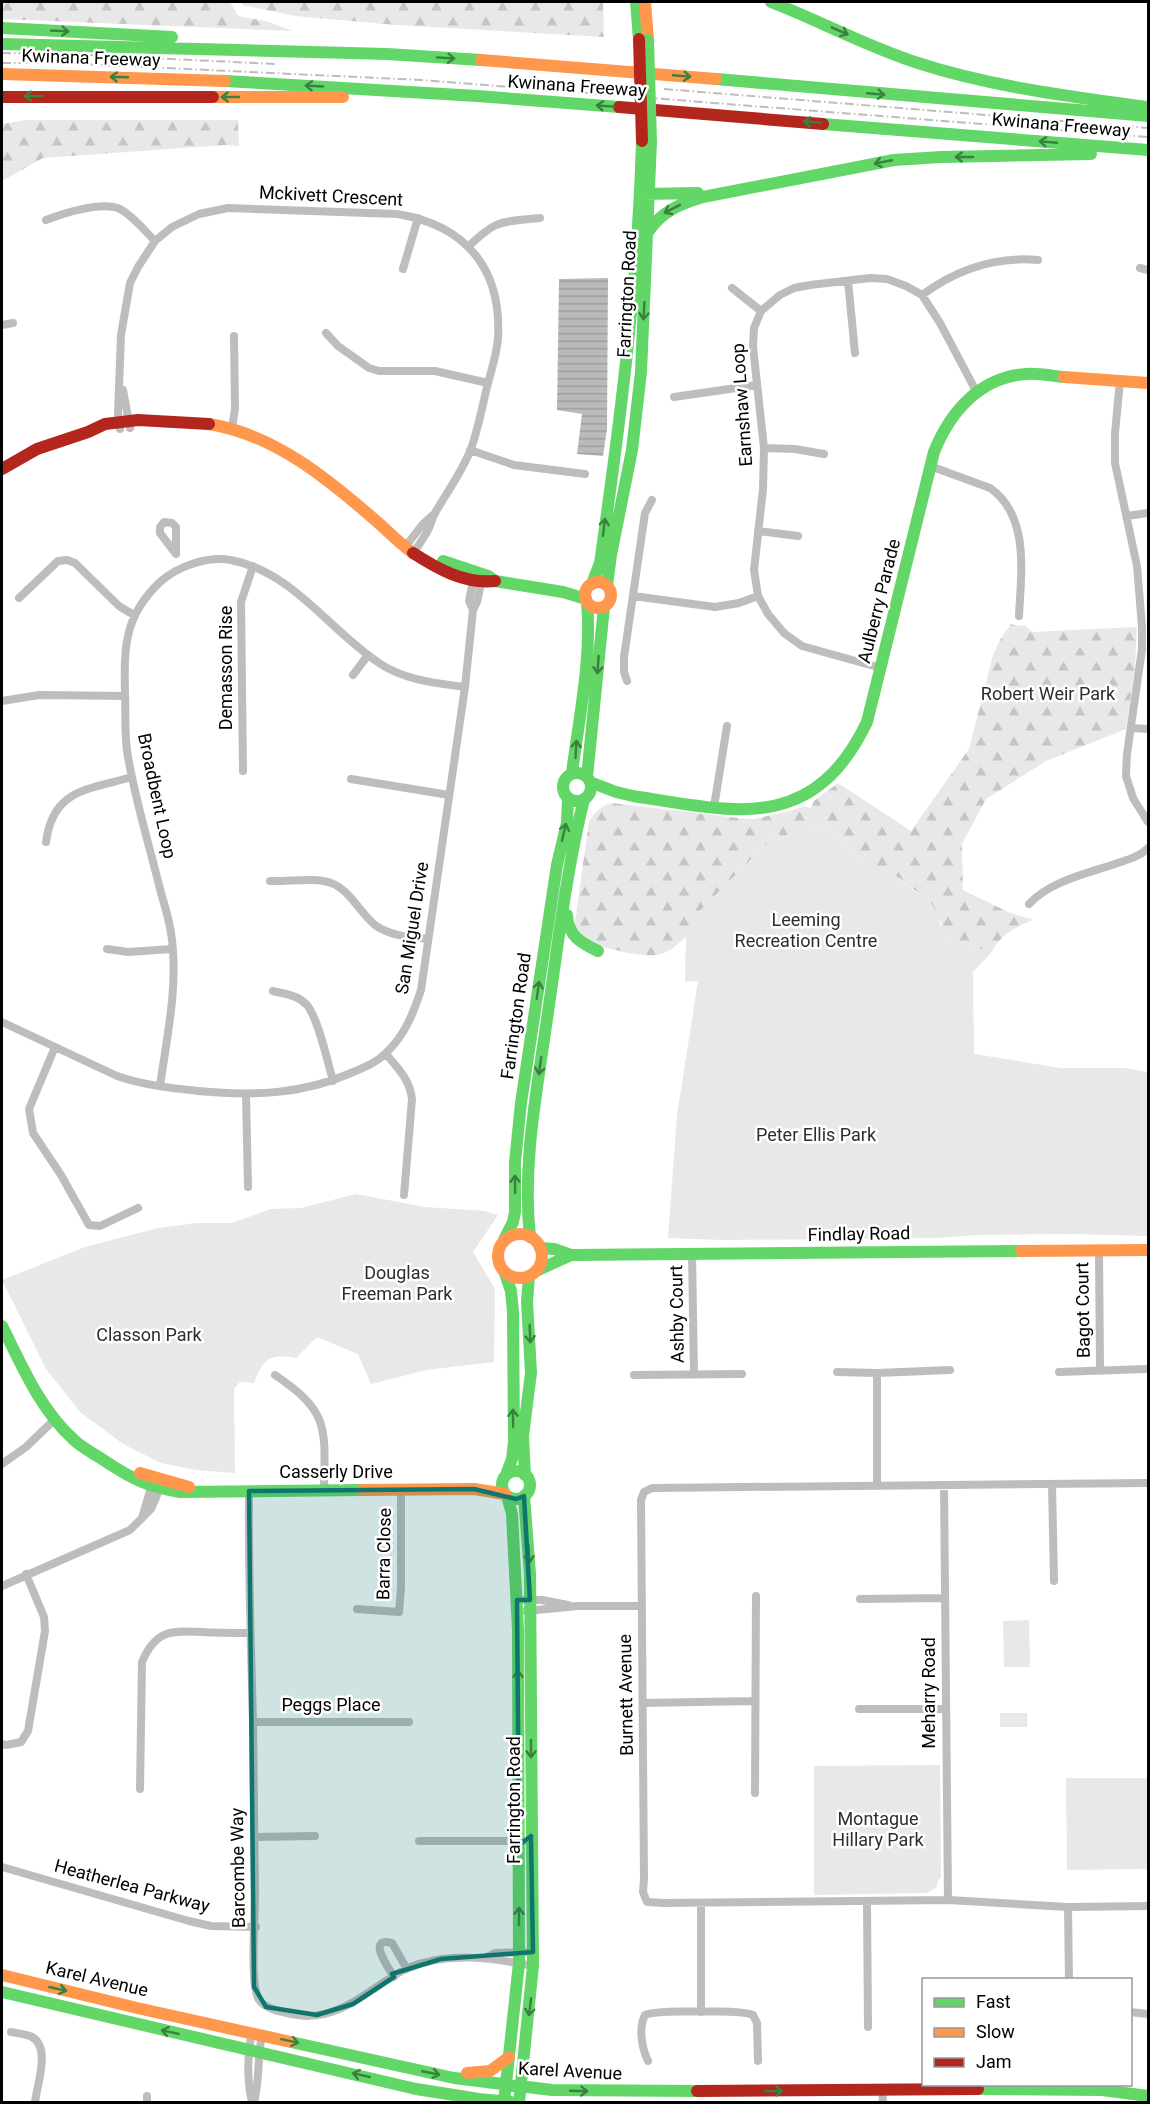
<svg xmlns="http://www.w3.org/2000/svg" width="1150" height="2104" font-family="Roboto,sans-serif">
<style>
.forest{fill:url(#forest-firs)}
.green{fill:#e8e8e8}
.water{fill:url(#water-rules)}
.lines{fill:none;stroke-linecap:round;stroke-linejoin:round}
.street{stroke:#bdbdbd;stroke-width:8}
.fast{stroke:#63d668;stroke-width:12}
.slow{stroke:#ff974d;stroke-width:12}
.jam{stroke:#b3261e;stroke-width:12}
.rail{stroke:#bdbdbd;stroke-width:2;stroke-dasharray:9 3 1.5 3;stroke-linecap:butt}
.fast-bridge{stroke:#63d668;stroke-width:12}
.jam-bridge{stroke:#b3261e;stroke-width:12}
.oneway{stroke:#3b803e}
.marked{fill:#0f766e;fill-opacity:0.2;stroke:#0f766e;stroke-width:4.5;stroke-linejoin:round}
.labels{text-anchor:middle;stroke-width:5;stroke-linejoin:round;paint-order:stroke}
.street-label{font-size:18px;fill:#000;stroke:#fff}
.park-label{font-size:18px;fill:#2d2d2d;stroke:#fff}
</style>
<defs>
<pattern id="forest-firs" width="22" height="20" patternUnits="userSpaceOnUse" patternTransform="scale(1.5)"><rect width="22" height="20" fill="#e8e8e8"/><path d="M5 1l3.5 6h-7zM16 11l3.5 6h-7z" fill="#c5c5c5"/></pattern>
<pattern id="water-rules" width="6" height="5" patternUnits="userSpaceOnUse" patternTransform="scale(1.5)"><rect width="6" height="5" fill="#bababa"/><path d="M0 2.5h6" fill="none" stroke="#9e9e9e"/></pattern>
</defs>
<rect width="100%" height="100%" fill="#fff"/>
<path class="forest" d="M2,2H230L238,16L269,22L293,31L2,19Z
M242,2H603L604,37L396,25L296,16L242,5Z
M26,120H238L239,146L225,145L43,158L2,181V124Z
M1011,624L1018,626L1025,625L1032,632L1137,627L1135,667L1126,729L1046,761L986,799L962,844L963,890L1008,912L1033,920C1014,928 1001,934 991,953L944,936L941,932V922L918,892L909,887L901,879L870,869L826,826C808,825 796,826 783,838L777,833L697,914L703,919C693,929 676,949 664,953C644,961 601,946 581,940L574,929L589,821C595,812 601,806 612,803L738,818L754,819L790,811L803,806L811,808L814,801L838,783L911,831L969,749L993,655L1001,638Z"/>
<path class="green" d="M802,826H826L870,869C887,862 898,879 910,888C920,895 929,899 935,909C941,918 939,928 944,936L991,953L973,972L974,1054L1061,1068H1125L1148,1072V1236L1073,1234L975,1235L938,1238L723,1240L668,1238L677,1115L698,981L685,982L686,934L702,920L697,914L777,833L783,838L794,829Z
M356,1194L425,1207L485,1211L498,1215L473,1252L495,1289L494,1362L426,1370L371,1384L358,1354L317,1337L296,1358C270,1354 264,1357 254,1383L240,1382L234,1389L235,1473L196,1470L161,1463L123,1444L80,1412L46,1369L2,1280L85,1247L158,1228L197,1223H232L271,1209L301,1208Z
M1029,1620L1030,1667H1004L1003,1621Z
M1000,1713H1027V1727H1000Z
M940,1765L941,1879H939L936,1888L927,1893L814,1895V1766Z
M1066,1778H1148V1869L1067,1870Z"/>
<path class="water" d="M608,278L607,429L603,456L577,454L582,414L557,410L559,279Z"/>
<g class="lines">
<path class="street" d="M46,220C64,213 102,201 120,209C133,216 145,231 155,241
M469,246C497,219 501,222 540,218
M1140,268L1148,270
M403,269L418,218
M848,281L855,353
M732,288L761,311
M922,295C957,269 995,256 1038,260
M2,325L13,323
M326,333L338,346L369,368L379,371H435L488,383
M1120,381L1115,433V463L1137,566L1142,627V649L1127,754L1126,776L1133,798L1148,822
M123,390L130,428
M674,397L757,385
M232,428L235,409L234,336
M120,429L118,413L121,335L130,283L138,267L155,241L172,227L199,214L228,208L397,214C465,225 502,268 498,338C497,354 491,371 487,387C482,408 478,429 471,449C462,472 447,492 435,513C432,518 431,525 428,530C424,538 418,546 413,553
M764,448L795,449L824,454
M470,450L514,465L585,474
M930,466L990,488C1030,516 1021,573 1019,616
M1127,516L1148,513
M164,522L172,523L176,527V554L160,533V527Z
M758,531L798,536
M405,547L423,524L433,515
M633,596L715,607L739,603L758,596
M19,598L58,561L67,560L75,563L119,606L134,615
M473,610L469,601L474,576
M881,668L802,646L784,633L768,614L758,596L754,570L763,489L764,448L753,347L754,328L761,311L780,295L794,288L810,285L870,278L887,279L906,286L922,295L940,323L976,391
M353,675L368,655
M627,681L624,672V657L645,513L652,500
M2,701L39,695L125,696
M1132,728L1148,729
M243,771L241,602L253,566
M351,779L449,795
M714,807L727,726
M46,842C53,789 87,790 132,777
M270,881C288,882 315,877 331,883C349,889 360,913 375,925C390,936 409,937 428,939
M1029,904C1051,881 1085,874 1115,864C1127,860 1139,857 1148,848
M107,949L128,952L172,949
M273,991C285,994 298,995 307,1005C318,1018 328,1063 333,1081
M2,1022L117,1076C143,1085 171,1088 198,1091C251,1096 301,1095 351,1073C363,1068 376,1063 386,1053C405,1035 413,1014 421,990L465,687L473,610L477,602L482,579
M55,1047L29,1109L33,1133L61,1175L89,1225L100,1226L138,1208
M386,1054C398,1068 410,1080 412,1099L404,1195
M160,1086C167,1036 179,983 171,933C169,920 165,906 161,893C150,848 136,803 128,757C124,736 126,715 125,694C124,647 124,616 160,582C178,566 207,556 231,560C293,572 329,630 379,663C404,680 435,683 465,687
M246,1095L248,1187
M1099,1250L1100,1369
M692,1254L694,1373
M837,1372L877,1373L950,1370
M1059,1372L1146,1369
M877,1373V1485
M275,1375C330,1412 325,1428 324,1490
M634,1375L742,1374
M2,1464L26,1447L54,1420
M1148,1483L652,1488L644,1492L641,1500L644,1879L643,1892L647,1902L664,1903L948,1900L1068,1907L1148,1906
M1052,1484L1054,1581
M944,1485L948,1900
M249,1491C248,1568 251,1645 253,1722C254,1780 254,1837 255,1894C255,1918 250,1981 258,1998C264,2011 294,2015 307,2016C348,2016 374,1984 408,1968C448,1951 493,1958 533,1966
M142,1518L153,1481
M2,1586L130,1530L151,1509L162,1484
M860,1599L945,1598
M517,1600H542L568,1605
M357,1609L399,1612L401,1588V1490
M526,1611L578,1606H641
M643,1703L755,1701
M859,1709H945
M253,1722H409
M2,1744L6,1745L21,1742L28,1731L45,1631L44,1617L26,1574
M140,1789L142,1662C155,1631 170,1630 202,1632C217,1633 233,1633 249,1633
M755,1793L756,1596
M254,1837L315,1836
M419,1841H523
M2,1867L189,1921L211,1926L256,1927
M867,1902L868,2027
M701,1903V2012
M1068,1907L1069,1980
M485,1958L495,1953L533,1952
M394,1977C390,1970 365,1936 392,1943L407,1969
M1130,2012L1148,2014
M11,2032C17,2033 24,2034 30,2036C52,2045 37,2084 35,2102
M252,2033C247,2055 247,2081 252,2102
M648,2061C642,2048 638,2029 645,2015C655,2010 744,2010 753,2015L757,2023L758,2061
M882,2089L883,2102
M147,2096V2102
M254,2102C260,2080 257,2058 262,2035"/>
<path class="fast" d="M636,2L639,39
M771,2C820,21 868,47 918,63C992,87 1069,96 1146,107
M2,28L172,37
M2,44L387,54L481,60
M716,79L1148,116
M225,81L477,96L619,107
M823,124L1148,150
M641,194L698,193
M648,232C662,211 680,204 703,197L894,160L941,157L1091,154
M443,561L488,576L495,581L563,592L586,599
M592,584L600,563C620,423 638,283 642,141
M607,585L611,555L632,450L641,372L651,142
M572,773C579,717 592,659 587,602
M563 787a14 14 0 1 1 28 0a14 14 0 1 1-28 0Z
M587,777L604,607
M590,782L616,792L633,796C735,812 813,834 867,722L934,452C950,412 980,377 1026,374C1039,373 1052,376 1064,377
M567,915C568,936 581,943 598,951
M530,1237C522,1164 537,1091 547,1019C558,945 566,872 584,799
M504,1240L513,1222L515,1212V1162L521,1103L557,865L567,823L568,798
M540,1248L554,1249L571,1255L1021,1251
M536,1271L571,1255
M505,1273L511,1291L513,1312L514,1442L512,1459L506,1475
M2,1326C22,1366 40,1409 73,1439C83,1449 97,1455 108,1463C134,1480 149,1487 180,1492L362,1490
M502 1485a14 14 0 1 1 28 0a14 14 0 1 1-28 0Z
M525,1475L523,1436L531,1373L527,1302L529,1276
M2,1992L416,2089L479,2099L511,2102
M291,2042L454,2078L552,2090L697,2091
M978,2089L1102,2090L1148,2096
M504,2102L519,1963L518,1630L512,1514L507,1496
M519,2102L533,1966L530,1574L524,1496"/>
<path class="slow" d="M645,2L648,40
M481,60L716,79
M2,74L225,81
M213,97H343
M1064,377L1148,383
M209,424C273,434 327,478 375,520C388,531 399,543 413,553
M585 595a13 13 0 1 1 26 0a13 13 0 1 1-26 0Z
M498 1256a22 22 0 1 1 44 0a22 22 0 1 1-44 0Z
M1021,1251L1148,1250
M140,1473L189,1487
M362,1490L474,1489L505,1494
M2,1975L137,2008L291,2042
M467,2073L490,2071L509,2057"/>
<path class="jam" d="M2,97H213
M619,107L823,124
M2,469L37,449L88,432L105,424L138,420L209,424
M413,553C438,569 464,584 495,581
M697,2091L978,2089"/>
<path class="rail" d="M2,53L67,54L275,64
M2,63H59L421,80L1148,137
M664,89L1148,128"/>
<path class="fast-bridge" d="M648,40L651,142"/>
<path class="jam-bridge" d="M639,39L642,141"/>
</g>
<defs><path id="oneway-shaft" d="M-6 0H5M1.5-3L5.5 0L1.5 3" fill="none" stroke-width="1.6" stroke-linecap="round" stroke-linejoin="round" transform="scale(1.5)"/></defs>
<g class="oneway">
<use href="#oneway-shaft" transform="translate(60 31) rotate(3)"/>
<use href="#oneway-shaft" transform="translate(840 31) rotate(24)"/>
<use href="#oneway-shaft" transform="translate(446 58) rotate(4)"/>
<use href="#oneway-shaft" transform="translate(682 76) rotate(5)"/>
<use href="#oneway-shaft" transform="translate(119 77) rotate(-178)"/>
<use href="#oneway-shaft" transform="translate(314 86) rotate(-177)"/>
<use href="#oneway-shaft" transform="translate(876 94) rotate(5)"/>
<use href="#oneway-shaft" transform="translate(33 96) rotate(179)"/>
<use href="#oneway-shaft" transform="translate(230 97) rotate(-180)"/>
<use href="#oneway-shaft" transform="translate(605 106) rotate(-176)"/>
<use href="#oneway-shaft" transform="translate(812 122) rotate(-175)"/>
<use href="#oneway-shaft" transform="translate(1048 142) rotate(-175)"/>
<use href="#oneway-shaft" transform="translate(964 157) rotate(180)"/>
<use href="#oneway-shaft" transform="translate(883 162) rotate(169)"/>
<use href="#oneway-shaft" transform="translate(672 209) rotate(153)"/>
<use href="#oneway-shaft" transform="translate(644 311) rotate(93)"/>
<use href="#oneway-shaft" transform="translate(604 527) rotate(-83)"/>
<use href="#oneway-shaft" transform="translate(598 665) rotate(94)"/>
<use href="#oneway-shaft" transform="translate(576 749) rotate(-87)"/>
<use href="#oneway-shaft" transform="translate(564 832) rotate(-77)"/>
<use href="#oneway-shaft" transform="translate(538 990) rotate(-82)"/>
<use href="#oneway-shaft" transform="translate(540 1066) rotate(98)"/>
<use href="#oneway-shaft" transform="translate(515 1184) rotate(-91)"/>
<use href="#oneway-shaft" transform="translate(530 1334) rotate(88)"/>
<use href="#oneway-shaft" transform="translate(513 1418) rotate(-91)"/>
<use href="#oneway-shaft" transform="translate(529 1554) rotate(86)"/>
<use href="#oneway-shaft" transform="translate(518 1679) rotate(-90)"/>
<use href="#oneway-shaft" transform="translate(531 1749) rotate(90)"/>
<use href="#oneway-shaft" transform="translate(519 1916) rotate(-90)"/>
<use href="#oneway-shaft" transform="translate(58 1989) rotate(13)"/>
<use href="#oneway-shaft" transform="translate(530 2007) rotate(97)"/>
<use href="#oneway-shaft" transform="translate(170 2032) rotate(-168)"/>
<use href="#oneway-shaft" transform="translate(290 2041) rotate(12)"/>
<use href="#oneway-shaft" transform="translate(431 2073) rotate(11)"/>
<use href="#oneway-shaft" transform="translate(361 2075) rotate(-167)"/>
<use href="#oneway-shaft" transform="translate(579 2091) rotate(2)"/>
<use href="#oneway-shaft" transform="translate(774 2091) rotate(-1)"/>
</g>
<path class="marked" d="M474,1489L516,1499L524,1496L530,1600H517L519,1845L531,1836L533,1952L441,1959L392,1974L394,1977L353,2004L317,2015L266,2007L254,1987L249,1491Z"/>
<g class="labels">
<g class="street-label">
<text transform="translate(91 58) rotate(2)" y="6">Kwinana Freeway</text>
<text transform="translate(577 86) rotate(4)" y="6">Kwinana Freeway</text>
<text transform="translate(1061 125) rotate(5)" y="6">Kwinana Freeway</text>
<text transform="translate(331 196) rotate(3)" y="6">Mckivett Crescent</text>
<text transform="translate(627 294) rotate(-87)" y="6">Farrington Road</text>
<text transform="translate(742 405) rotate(-94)" y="6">Earnshaw Loop</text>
<text transform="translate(879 601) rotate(-76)" y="6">Aulberry Parade</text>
<text transform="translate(226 668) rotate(-90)" y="6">Demasson Rise</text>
<text transform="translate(157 796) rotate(78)" y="6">Broadbent Loop</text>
<text transform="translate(412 928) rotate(-81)" y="6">San Miguel Drive</text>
<text transform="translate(516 1016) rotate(-82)" y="6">Farrington Road</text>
<text transform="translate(859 1234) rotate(-1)" y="6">Findlay Road</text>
<text transform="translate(1083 1310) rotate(-91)" y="6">Bagot Court</text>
<text transform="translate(677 1314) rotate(-91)" y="6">Ashby Court</text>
<text x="336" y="1478">Casserly Drive</text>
<text transform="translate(384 1554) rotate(-89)" y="6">Barra Close</text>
<text transform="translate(929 1693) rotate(-90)" y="6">Meharry Road</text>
<text transform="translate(626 1695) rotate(-91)" y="6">Burnett Avenue</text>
<text x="331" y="1711">Peggs Place</text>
<text transform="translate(514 1800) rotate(-90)" y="6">Farrington Road</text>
<text transform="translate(238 1868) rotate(-91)" y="6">Barcombe Way</text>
<text transform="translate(132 1886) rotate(15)" y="6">Heatherlea Parkway</text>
<text transform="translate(97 1979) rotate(13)" y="6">Karel Avenue</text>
<text transform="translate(570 2071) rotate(3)" y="6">Karel Avenue</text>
</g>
<g class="park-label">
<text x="1048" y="700">Robert Weir Park</text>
<text x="806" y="926">Leeming<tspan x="806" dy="21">Recreation Centre</tspan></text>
<text x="816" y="1141">Peter Ellis Park</text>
<text x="397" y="1279">Douglas<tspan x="397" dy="21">Freeman Park</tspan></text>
<text x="149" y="1341">Classon Park</text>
<text x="878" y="1825">Montague<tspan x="878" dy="21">Hillary Park</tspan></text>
</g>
</g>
<rect width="1150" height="2104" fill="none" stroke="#000000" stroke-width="6"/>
<rect x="922" y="1978" width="210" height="108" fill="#ffffff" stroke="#999999" stroke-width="1.5"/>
<rect x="934" y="1998" width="30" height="9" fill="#63d668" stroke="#999999" stroke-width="1.5"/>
<text x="976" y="2008" font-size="18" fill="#000000">Fast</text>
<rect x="934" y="2028" width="30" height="9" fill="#ff974d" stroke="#999999" stroke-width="1.5"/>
<text x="976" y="2038" font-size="18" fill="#000000">Slow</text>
<rect x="934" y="2058" width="30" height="9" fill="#b3261e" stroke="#999999" stroke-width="1.5"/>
<text x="976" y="2068" font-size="18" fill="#000000">Jam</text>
</svg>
